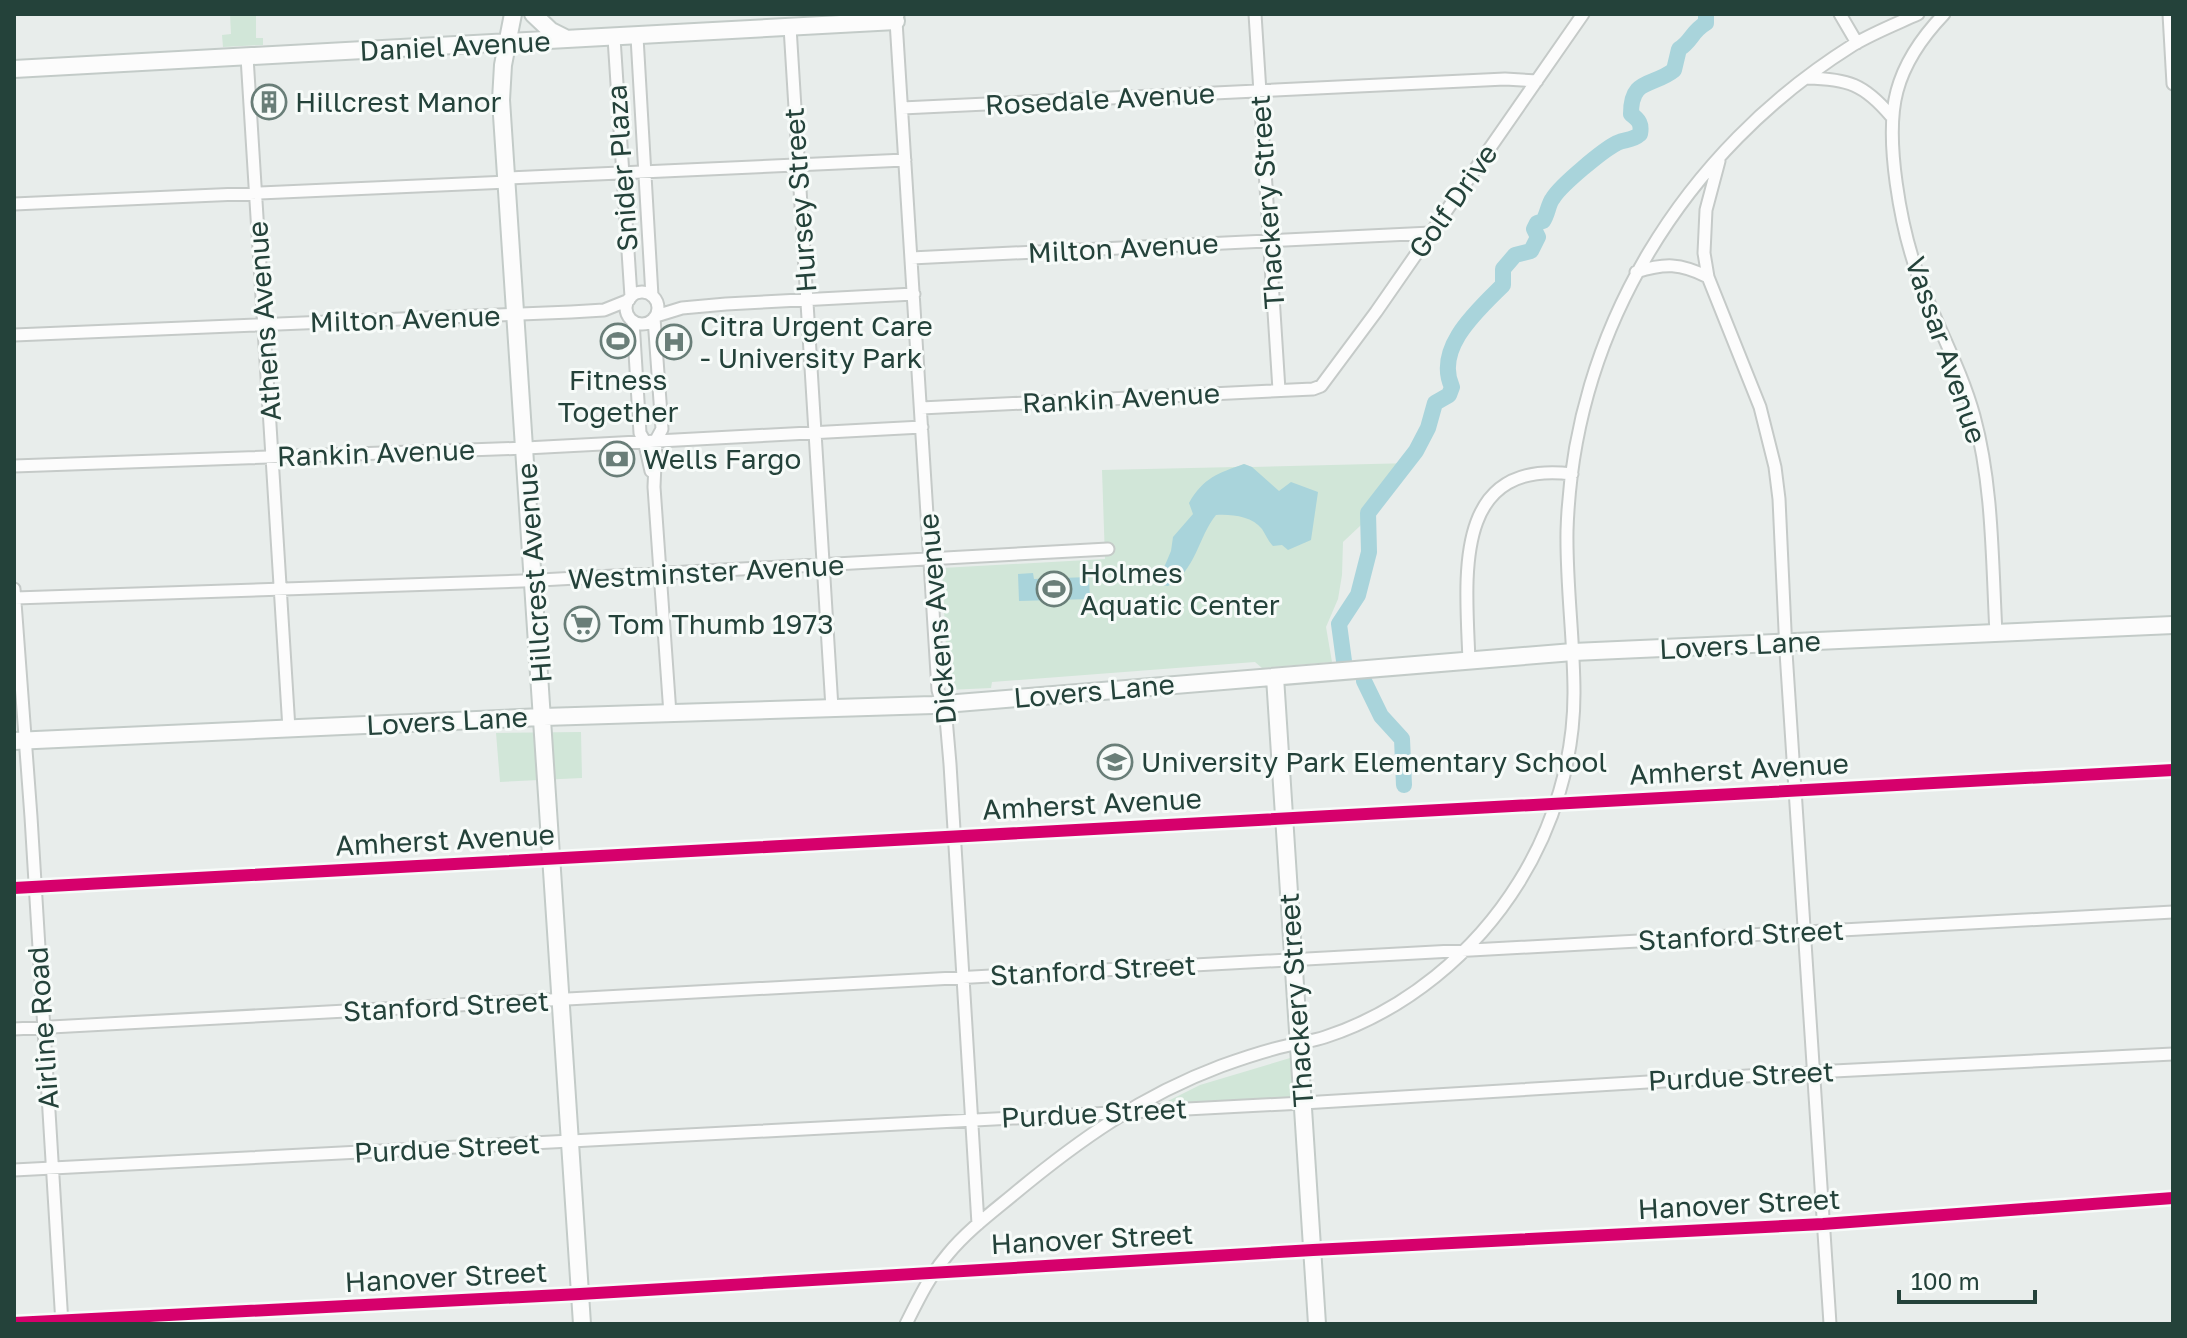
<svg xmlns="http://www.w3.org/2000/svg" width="2187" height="1338" font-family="'Golos Text',sans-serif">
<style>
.green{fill:#d1e6d8}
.water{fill:#a9d4db}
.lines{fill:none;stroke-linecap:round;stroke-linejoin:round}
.river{stroke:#a9d4db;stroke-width:16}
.street-casing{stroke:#c5cac8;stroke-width:15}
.secondary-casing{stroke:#c3cbc8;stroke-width:20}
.street{stroke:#fcfcfc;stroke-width:11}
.secondary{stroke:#fcfcfc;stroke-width:16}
.cycleway-casing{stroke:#f7fbf9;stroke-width:17}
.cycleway{stroke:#d6006c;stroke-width:12}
.labels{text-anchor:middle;stroke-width:6;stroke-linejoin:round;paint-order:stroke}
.street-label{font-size:28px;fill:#24423a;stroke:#f7fbf9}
.poi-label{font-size:28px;fill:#24423a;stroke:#f7fbf9;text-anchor:start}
</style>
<rect width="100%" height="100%" fill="#e8edeb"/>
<path class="green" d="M230,14H256V38H263V45L223,47L222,35L231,34Z
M1412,463L1377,510L1343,542L1342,575L1338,599L1326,627L1332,662L1262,668L1255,662L992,682L991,688L948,690L942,568L1105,559L1102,470L1236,467L1244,464L1252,467Z
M581,732L582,778L500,782L496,733Z
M1290,1058L1293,1098L1162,1104L1200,1085Z"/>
<path class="water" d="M1244,464L1252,467L1279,491L1291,482L1318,492L1311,540L1288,550L1282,545L1273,546C1268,541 1266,535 1262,529C1252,516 1231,514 1216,515C1198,537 1196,571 1168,586L1157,584L1171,551L1173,537L1193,514L1189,503C1203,478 1218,473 1244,464Z
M1033,573L1034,579L1089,577L1090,599L1019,601L1018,574Z"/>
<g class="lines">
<path class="river" d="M1344,661L1339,624L1358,595L1369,552L1368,513L1416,451L1428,428L1435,403L1449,395L1452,387C1434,348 1478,310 1503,285V269L1515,255L1531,251L1538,237L1534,229L1537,223L1543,221C1548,214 1548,204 1553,198C1561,185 1603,150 1617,143C1626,139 1632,141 1640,134C1642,124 1639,120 1631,114C1631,77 1653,87 1674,70L1679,49C1692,41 1691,32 1706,23V14
M1364,681L1381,716L1402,739L1404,785"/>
<g class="street-casing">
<path id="street" d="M1255,14L1279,390
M1840,14L1857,43
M1944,14C1923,36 1905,61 1897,91C1884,139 1901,228 1918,275C1935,323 1961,368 1974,416C1993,486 1992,561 1996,633
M2169,14L2173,84
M898,15L896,21L938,690L946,718L950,764L978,1224
M790,27L832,708
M637,37L652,296
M614,38L631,297
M247,57L289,729
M1807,78C1848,79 1864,84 1891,116
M902,108L1505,79L1537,81
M1719,161L1706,210L1704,253L1708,277L1760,407L1775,467L1779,499L1786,652L1830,1324
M508,178L905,160
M14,204L508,182
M911,258L1431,233
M1636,272C1665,263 1680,263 1708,277
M626 308a16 16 0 1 1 32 0a16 16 0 1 1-32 0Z
M656,316L682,308L726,304L914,294
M654,318L662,429L656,440L654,487L670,714
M633,321L640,433L644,440L651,471
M14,335L571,312L604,310L629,300
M921,408L1313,389L1321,386L1376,312L1583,14
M14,466L526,448L922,427
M14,589L31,817L62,1324
M15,598L522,581L1108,549
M1469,661C1466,577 1451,459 1572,474
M14,888L2173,770
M14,1029L2173,912
M14,1170L1303,1103L1814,1072L2173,1054
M14,1323L580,1294L1313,1250L1823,1224L2173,1198
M906,1324C918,1300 930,1275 948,1254C967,1231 991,1213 1014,1194C1079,1140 1141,1096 1221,1066C1243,1058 1267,1050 1290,1045C1302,1042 1313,1041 1325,1037C1405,1011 1475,953 1519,882C1554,826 1574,759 1574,693C1574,639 1566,585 1567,531C1573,330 1684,151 1853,45C1873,33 1896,24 1918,14"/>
</g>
<g class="secondary-casing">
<path id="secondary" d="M513,14L503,65L501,100L582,1324
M533,14L551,31L567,39
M14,69L896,21
M1275,677L1317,1324
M14,741L543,717L933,705L1573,652L2173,625"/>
</g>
<use href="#street" class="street"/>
<use href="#secondary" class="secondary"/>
<g class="cycleway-casing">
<path id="cycleway" d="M14,888L2173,770
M14,1323L580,1294L1313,1250L1823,1224L2173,1198"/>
</g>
<use href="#cycleway" class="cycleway"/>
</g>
<defs>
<g id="building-ring" transform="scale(1.8)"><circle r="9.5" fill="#f7fbf9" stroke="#697e78" stroke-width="1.5"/><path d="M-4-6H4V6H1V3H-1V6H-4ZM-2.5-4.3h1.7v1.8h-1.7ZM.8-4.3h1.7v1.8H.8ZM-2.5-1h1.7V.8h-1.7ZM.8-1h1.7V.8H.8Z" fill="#697e78"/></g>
<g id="stadium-ring" transform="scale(1.8)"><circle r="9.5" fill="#f7fbf9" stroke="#697e78" stroke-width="1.5"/><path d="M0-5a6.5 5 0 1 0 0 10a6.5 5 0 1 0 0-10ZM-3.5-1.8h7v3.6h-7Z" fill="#697e78"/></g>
<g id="hospital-ring" transform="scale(1.8)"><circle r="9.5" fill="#f7fbf9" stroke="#697e78" stroke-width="1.5"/><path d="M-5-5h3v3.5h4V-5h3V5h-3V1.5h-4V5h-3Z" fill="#697e78"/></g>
<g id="bank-ring" transform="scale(1.8)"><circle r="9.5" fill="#f7fbf9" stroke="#697e78" stroke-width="1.5"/><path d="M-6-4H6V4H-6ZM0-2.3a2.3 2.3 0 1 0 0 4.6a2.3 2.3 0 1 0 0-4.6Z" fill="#697e78"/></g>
<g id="supermarket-ring" transform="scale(1.8)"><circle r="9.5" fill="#f7fbf9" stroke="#697e78" stroke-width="1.5"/><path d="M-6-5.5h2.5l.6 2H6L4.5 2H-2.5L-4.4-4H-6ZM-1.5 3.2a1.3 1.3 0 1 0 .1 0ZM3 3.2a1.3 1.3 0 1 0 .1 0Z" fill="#697e78"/></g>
<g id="school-ring" transform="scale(1.8)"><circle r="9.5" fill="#f7fbf9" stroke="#697e78" stroke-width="1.5"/><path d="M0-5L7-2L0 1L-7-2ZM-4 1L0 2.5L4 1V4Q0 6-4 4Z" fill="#697e78"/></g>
</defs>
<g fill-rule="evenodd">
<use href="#building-ring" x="269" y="102"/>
<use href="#stadium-ring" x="618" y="341"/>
<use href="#hospital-ring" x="674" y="342"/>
<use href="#bank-ring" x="617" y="459"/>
<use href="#stadium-ring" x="1054" y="589"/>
<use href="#supermarket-ring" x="582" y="624"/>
<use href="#school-ring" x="1115" y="762"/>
</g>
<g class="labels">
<g class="street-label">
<text transform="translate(455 46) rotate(-3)" y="10">Daniel Avenue</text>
<text transform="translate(1100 99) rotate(-3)" y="10">Rosedale Avenue</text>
<text transform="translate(622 168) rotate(-94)" y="10">Snider Plaza</text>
<text transform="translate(800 200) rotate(-94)" y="10">Hursey Street</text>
<text transform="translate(1453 201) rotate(-55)" y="10">Golf Drive</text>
<text transform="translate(1267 202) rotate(-94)" y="10">Thackery Street</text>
<text transform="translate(1123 248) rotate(-3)" y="10">Milton Avenue</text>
<text transform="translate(405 319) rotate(-2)" y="10">Milton Avenue</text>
<text transform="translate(264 321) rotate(-94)" y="10">Athens Avenue</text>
<text transform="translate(1946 350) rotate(71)" y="10">Vassar Avenue</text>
<text transform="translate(1121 398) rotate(-3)" y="10">Rankin Avenue</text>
<text transform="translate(376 453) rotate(-2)" y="10">Rankin Avenue</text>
<text transform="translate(706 572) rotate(-3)" y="10">Westminster Avenue</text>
<text transform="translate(534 573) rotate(-94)" y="10">Hillcrest Avenue</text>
<text transform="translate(937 619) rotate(-95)" y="10">Dickens Avenue</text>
<text transform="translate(1740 645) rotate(-3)" y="10">Lovers Lane</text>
<text transform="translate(1094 691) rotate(-5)" y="10">Lovers Lane</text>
<text transform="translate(447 721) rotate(-3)" y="10">Lovers Lane</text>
<text transform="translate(1739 769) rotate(-3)" y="10">Amherst Avenue</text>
<text transform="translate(1092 804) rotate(-3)" y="10">Amherst Avenue</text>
<text transform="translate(445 840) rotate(-3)" y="10">Amherst Avenue</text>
<text transform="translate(1741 935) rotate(-3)" y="10">Stanford Street</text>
<text transform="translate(1093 970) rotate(-3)" y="10">Stanford Street</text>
<text transform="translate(1296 1000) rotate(-94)" y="10">Thackery Street</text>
<text transform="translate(446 1006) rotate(-3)" y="10">Stanford Street</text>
<text transform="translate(43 1028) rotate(-94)" y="10">Airline Road</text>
<text transform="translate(1741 1076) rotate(-3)" y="10">Purdue Street</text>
<text transform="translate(1094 1113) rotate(-3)" y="10">Purdue Street</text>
<text transform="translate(447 1148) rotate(-3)" y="10">Purdue Street</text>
<text transform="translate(1739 1204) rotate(-3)" y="10">Hanover Street</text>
<text transform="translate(1092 1239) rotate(-3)" y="10">Hanover Street</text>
<text transform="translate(446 1277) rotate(-3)" y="10">Hanover Street</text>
</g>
<g class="poi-label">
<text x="295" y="112">Hillcrest Manor</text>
<text x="700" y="336">Citra Urgent Care<tspan x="700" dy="32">- University Park</tspan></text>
<text x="618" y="390" text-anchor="middle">Fitness<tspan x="618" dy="32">Together</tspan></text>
<text x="643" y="469">Wells Fargo</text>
<text x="1080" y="583">Holmes<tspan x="1080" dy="32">Aquatic Center</tspan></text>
<text x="608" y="634">Tom Thumb 1973</text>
<text x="1141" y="772">University Park Elementary School</text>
</g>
</g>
<rect width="2187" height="1338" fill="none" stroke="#24423a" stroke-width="32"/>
<path d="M1899 1290v12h136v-12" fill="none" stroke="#24423a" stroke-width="4"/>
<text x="1911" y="1290" font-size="24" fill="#24423a" stroke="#f7fbf9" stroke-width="6" paint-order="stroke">100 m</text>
</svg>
